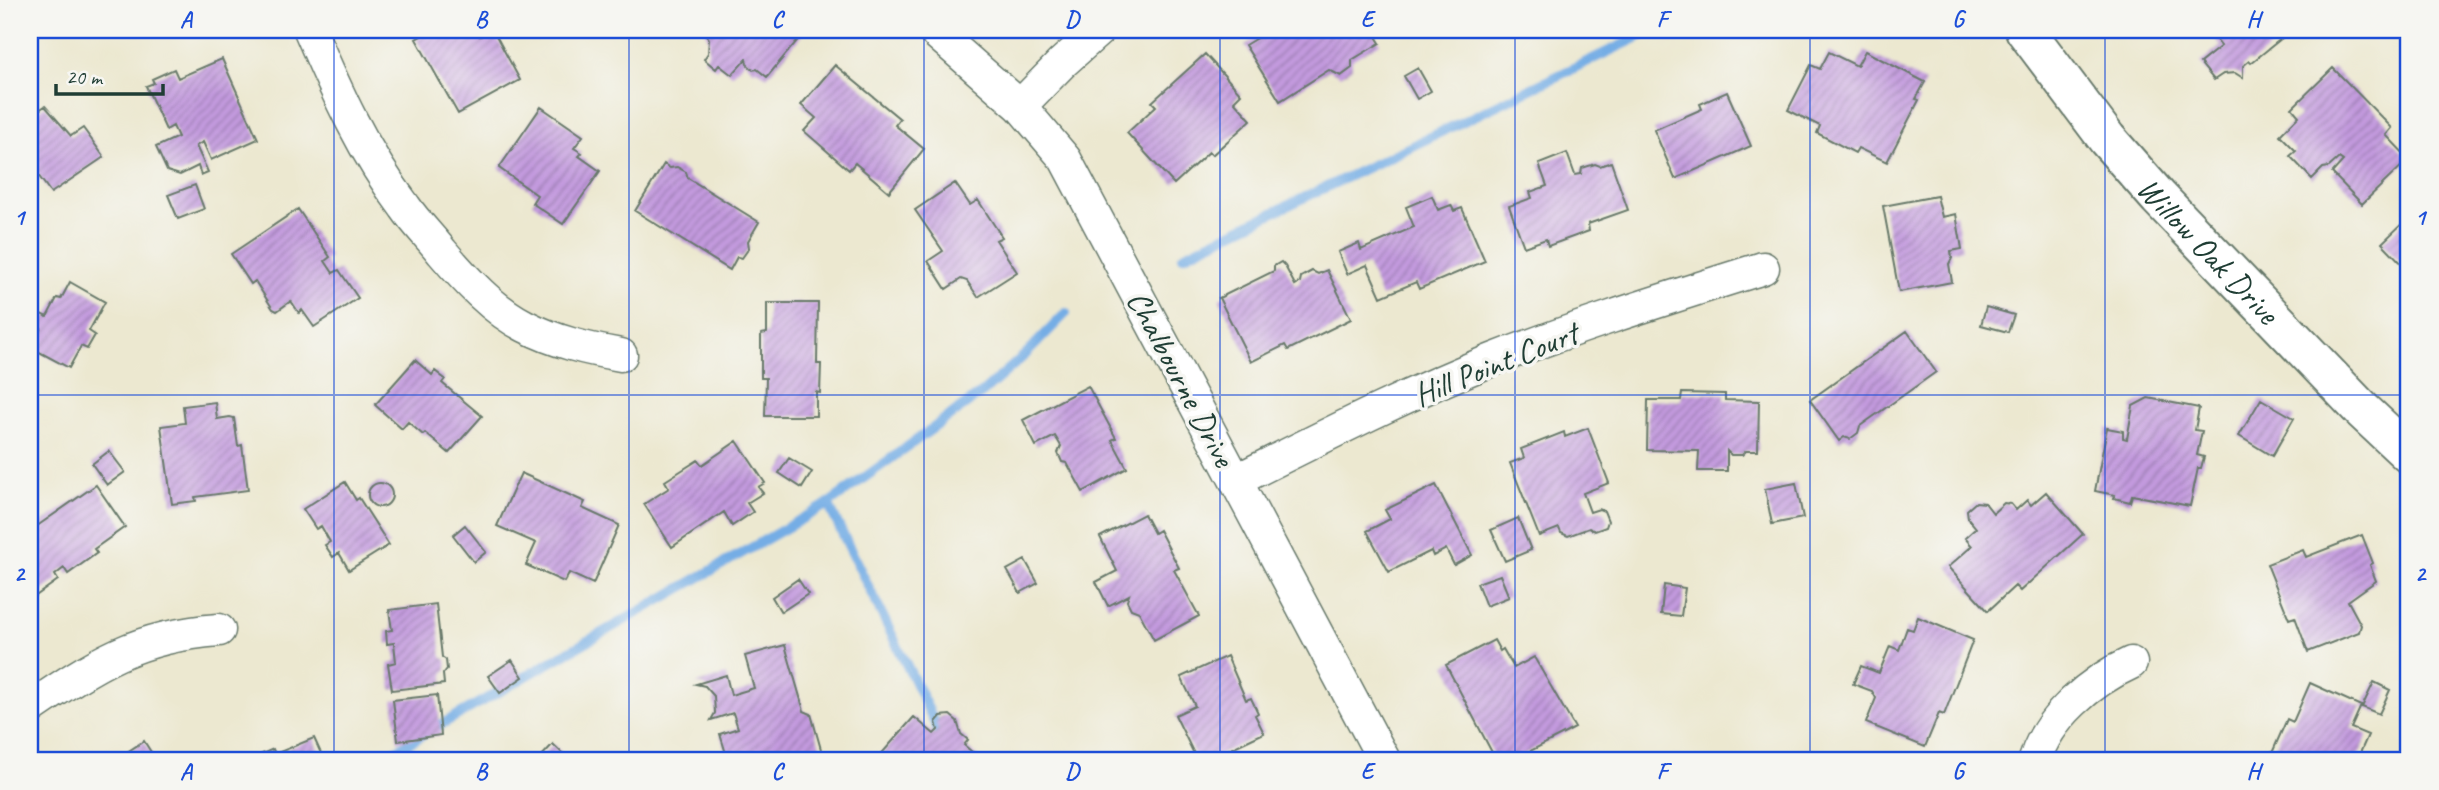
<svg xmlns="http://www.w3.org/2000/svg" width="2439" height="790" font-family="Caveat,sans-serif">
<style>
.lines{fill:none;stroke-linecap:round;stroke-linejoin:round}
.stream{stroke:#75ade5;stroke-width:10}
.building{fill:url(#building-hatch)}
.street-casing{stroke:#67796b;stroke-width:35}
.secondary-casing{stroke:#67796b;stroke-width:42}
.street{stroke:#fff;stroke-width:32}
.secondary{stroke:#fff;stroke-width:38}
.grid{fill:none;stroke:#1d4ed8;stroke-width:2;stroke-opacity:0.55}
.labels{text-anchor:middle;stroke-width:7;stroke-linejoin:round;paint-order:stroke}
.street-label{font-size:33px;fill:#1f3d34;stroke:#f6f6f2}
.neatline{fill:none;stroke:#1d4ed8;stroke-width:2.5}
.grid-label{font-size:23px;text-anchor:middle;font-weight:bold;fill:#1d4ed8}
</style>
<defs>
<pattern id="building-hatch" width="6" height="6" patternUnits="userSpaceOnUse" patternTransform="scale(1.75)"><rect width="6" height="6" fill="#c39ade"/><path d="M-1 1l2-2M0 6l6-6M5 7l2-2" fill="none" stroke="#9e7fb5"/></pattern>
</defs>
<rect width="100%" height="100%" fill="#f6f6f2"/>
<filter id="ink" filterUnits="userSpaceOnUse"><feTurbulence type="fractalNoise" baseFrequency=".0143" numOctaves="2"/><feDisplacementMap in="SourceGraphic" scale="14" xChannelSelector="R" yChannelSelector="G"/><feConvolveMatrix kernelMatrix="1 2 1 2 8 2 1 2 1" color-interpolation-filters="sRGB"/></filter>
<filter id="wash" filterUnits="userSpaceOnUse"><feTurbulence type="fractalNoise" baseFrequency=".00686" numOctaves="4" result="noise"/><feDisplacementMap in="SourceGraphic" scale="28" xChannelSelector="R" yChannelSelector="G"/><feGaussianBlur stdDeviation="1.57" result="paint"/><feColorMatrix in="noise" values="0 0 0 0 0 0 0 0 0 0 0 0 0 0 0 0 0 1.4 0 .05"/><feComposite in="paint" operator="in"/></filter>
<g filter="url(#wash)">
<rect width="100%" height="100%" fill="#ece8d0"/>
<g class="lines">
<path class="stream" d="M1183,256L1653,30
M828,504L953,760
M379,760L828,504L983,392L1026,354L1066,313"/>
</g>
<g id="blocks">
<path class="building" d="M432,30H477L480,36L493,30L520,80L458,114L416,39Z
M704,30H795L802,35L767,77L757,69L753,70L747,64L746,59L732,75L719,65L716,69L704,59L708,53L709,39Z
M1270,30H1372L1380,43L1352,60V68L1341,76L1329,70L1280,101L1245,45Z
M2213,30H2292L2251,63L2249,61L2243,66V78L2235,73L2223,74L2214,80L2200,63L2221,46L2210,32Z
M1865,51L1925,82L1916,99L1919,100L1887,162L1858,148L1855,153L1817,133L1820,126L1788,110L1811,65L1820,69L1829,52L1857,66Z
M1205,54L1241,94L1234,101L1251,120L1212,155L1209,152L1174,184L1127,133L1156,106L1152,102Z
M222,59L258,139L211,160L203,142L196,146L208,172L201,175L198,166L180,175L167,171L156,147L178,137L173,126L166,130L146,86L154,83L152,79L174,69L178,78Z
M835,65L900,119L895,125L924,149L889,192L855,163L849,170L804,131L816,118L801,105Z
M1418,68L1431,91L1417,99L1404,76Z
M2333,68L2392,128L2386,135L2409,159L2362,204L2332,173L2343,161L2339,158L2329,167L2323,168L2312,179L2290,156L2296,151L2280,135L2299,116L2292,108Z
M1727,92L1751,146L1675,179L1654,130L1702,109L1700,104Z
M45,106L71,136L83,128L104,157L51,193L30,164V116Z
M541,107L583,136L574,148L582,153L579,156L600,171L563,224L532,203L537,195L499,168Z
M1567,153L1575,175L1581,174L1582,168L1595,164L1600,166L1611,162L1628,210L1588,224L1589,231L1548,246L1546,239L1524,247L1509,206L1532,198L1530,192L1547,186L1539,164Z
M664,164L670,168L677,167L686,172L688,178L759,222L748,241L749,248L742,258L737,257L730,270L635,211Z
M955,183L970,205L978,200L1002,237L996,240L1017,272L978,297L967,281L961,279L946,289L928,261L943,251L915,210Z
M195,185L204,209L178,219L168,195Z
M1432,196L1438,210L1451,205L1454,211L1462,208L1485,261L1419,289L1416,282L1381,297L1367,265L1347,274L1338,252L1359,243L1361,250L1414,227L1406,207Z
M1937,196L1942,217L1956,214L1962,249L1951,251L1952,258L1949,264L1952,282L1899,292L1883,206Z
M298,209L330,257L325,261L333,273L339,270L358,298L314,327L302,310L299,313L291,301L277,311L273,309L255,281L251,284L231,254Z
M2409,217V271L2382,243Z
M1281,262L1285,266L1295,285L1300,282L1301,277L1312,271L1318,274L1327,270L1351,319L1288,350L1285,345L1251,362L1219,298L1274,271V266Z
M70,282L105,302L89,331L95,335L87,349L81,346L69,368L30,347L41,328L34,324L39,313L47,317L57,298L61,299Z
M767,303H818L817,364H821L820,393L816,392V416H765L766,378H761V334L767,333Z
M1986,307L2014,315L2008,332L1981,325Z
M1907,331L1936,372L1860,426L1858,433L1850,439L1844,437L1839,441L1810,400Z
M415,360L432,375L435,371L445,379L442,383L482,416L449,453L425,433L423,435L408,422L402,429L375,405Z
M1088,386L1116,438L1112,440L1127,468L1083,492L1067,463L1062,462L1058,453L1061,446L1055,436L1036,446L1023,420Z
M1682,393L1725,394V400L1759,401L1758,451H1746L1742,455H1731L1727,451V471H1698L1699,451L1647,450L1648,400H1681Z
M2148,398L2199,408L2195,430L2202,431L2197,455L2204,457L2201,468H2198L2190,506L2132,495L2130,502L2114,498L2115,495L2095,491L2107,428L2123,431V438L2127,439L2133,406Z
M2261,399L2294,418L2272,456L2239,436Z
M215,402L217,419L230,417L234,418L238,446L242,445L248,490L195,497L196,501L172,504L161,426L185,423L183,406Z
M1588,428L1609,483L1583,493L1590,512L1599,509L1604,511L1608,521L1606,527L1595,531L1589,528L1568,536L1561,533L1559,528L1539,536L1510,463L1524,458L1521,449L1564,432L1565,437Z
M737,441L765,483L758,487L763,493L747,503L753,512L732,526L724,512L672,547L644,504L669,488L665,481L698,460L702,465Z
M109,451L125,472L107,485L92,464Z
M789,458L812,472L802,488L779,473Z
M521,473L585,502L582,508L619,525L593,584L569,573L564,582L526,565L536,543L497,526Z
M345,482L356,500L359,498L389,545L349,570L339,553L333,557L325,545L330,542L321,526L316,529L303,509Z
M1796,483L1803,518L1772,524L1765,489Z
M368 495a12 12 0 1 1 24 0a12 12 0 1 1-24 0Z
M96,485L125,527L94,549L97,553L68,574L64,568L55,575L58,580L30,600V531Z
M1436,485L1472,555L1454,565L1446,549L1433,556L1431,551L1389,572L1367,531L1390,519L1385,510Z
M2046,492L2083,534L2020,591L2015,586L1988,611L1948,567L1972,546L1965,538L1976,528L1968,518L1967,510L1976,502L1985,503L1993,513L2004,503L2011,504L2016,510L2027,500L2031,505Z
M1144,514L1154,533L1159,530L1179,568L1174,570L1199,616L1154,640L1139,612L1131,609L1127,601L1129,595L1108,606L1096,582L1117,571L1100,537Z
M1518,518L1531,550L1505,561L1491,530Z
M465,525L486,552L474,562L453,535Z
M2362,535L2373,563L2370,565L2376,581L2348,601L2361,625L2359,632L2308,652L2295,617L2289,619L2267,564L2303,550L2306,557Z
M1025,560L1038,583L1020,593L1007,570Z
M1500,575L1509,597L1486,606L1477,583Z
M798,579L808,594L781,612L772,597Z
M1664,585L1685,588L1681,616L1661,614Z
M436,604L442,657L446,660L447,669L443,674L444,684L392,690L388,664L396,662L394,643L387,644L386,631L392,630L389,610Z
M1918,617L1973,640L1944,715L1939,713L1925,747L1866,723L1876,698L1872,691L1853,684L1861,666L1879,673L1890,646L1899,650L1907,628L1913,630Z
M1494,640L1500,651L1503,649L1514,668L1534,657L1575,728L1513,760H1496L1446,665Z
M785,645L804,711L811,714L824,760H728L720,734L738,728L733,713L711,720L715,713L714,696L705,686L696,684L726,675L731,695L754,688L745,656Z
M1227,656L1246,700L1251,698L1258,713L1255,715L1264,733L1207,760H1197L1175,715L1195,706L1181,677Z
M512,660L523,677L500,693L488,676Z
M2374,682L2390,690L2379,714L2362,707Z
M2310,683L2361,706L2351,728L2368,735L2357,760H2269L2287,719L2293,722Z
M437,695L441,735L398,741L393,700Z
M950,715L957,721L961,734L968,740L964,745L979,758L976,760H876L914,717L934,734L938,730L936,722L941,716Z
M314,738L324,760H265L262,754L273,749L275,754Z
M144,741L156,760H115Z
M553,744L569,760H541L539,759Z"/>
</g>
</g>
<g filter="url(#ink)">
<use href="#blocks" fill-opacity="0" stroke="#67796b" stroke-width="2"/>
<g class="lines">
<g class="street-casing">
<path id="street" d="M310,30C336,91 364,153 405,207C416,223 430,237 442,252C465,279 493,310 525,326C556,342 587,349 621,355
M933,30L1020,106L1065,159L1384,760
M1020,106L1062,63L1099,30
M1237,480C1321,438 1404,395 1492,360C1581,325 1672,297 1763,268
M30,708C96,663 136,636 219,630
M2035,760C2048,717 2091,681 2131,663"/>
</g>
<g class="secondary-casing">
<g id="secondary">
<path id="s1" d="M2025,30L2107,139L2159,198L2363,411L2409,454"/>
</g>
</g>
<use href="#street" class="street"/>
<use href="#secondary" class="secondary"/>
</g>
</g>
<path class="grid" d="M334,30V760M629,30V760M924,30V760M1220,30V760M1515,30V760M1810,30V760M2105,30V760M30,395H2409"/>
<g class="labels">
<g class="street-label">
<text dy="12" stroke="none"><textPath href="#s1" startOffset="287">Willow Oak Drive</textPath></text>
<text transform="translate(1495 363) rotate(-22)" y="12">Hill Point Court</text>
<text transform="translate(1182 378) rotate(62)" y="12">Chalbourne Drive</text>
</g>
</g>
<rect width="2439" height="790" fill="none" stroke="#f6f6f2" stroke-width="77"/>
<path d="M56 84v10h107v-10" fill="none" stroke="#1f3d34" stroke-width="3.5"/>
<text x="66" y="84" font-size="21" fill="#1f3d34" stroke="#f6f6f2" stroke-width="5" paint-order="stroke">20 m</text>
<rect x="38" y="38" width="2362" height="714" class="neatline"/>
<g class="grid-label">
<text x="186" y="27">A</text>
<text x="481" y="27">B</text>
<text x="777" y="27">C</text>
<text x="1072" y="27">D</text>
<text x="1367" y="27">E</text>
<text x="1662" y="27">F</text>
<text x="1958" y="27">G</text>
<text x="2253" y="27">H</text>
<text x="19" y="225">1</text>
<text x="2420" y="225">1</text>
<text x="19" y="581">2</text>
<text x="2420" y="581">2</text>
<text x="186" y="779">A</text>
<text x="481" y="779">B</text>
<text x="777" y="779">C</text>
<text x="1072" y="779">D</text>
<text x="1367" y="779">E</text>
<text x="1662" y="779">F</text>
<text x="1958" y="779">G</text>
<text x="2253" y="779">H</text>
</g>
</svg>
